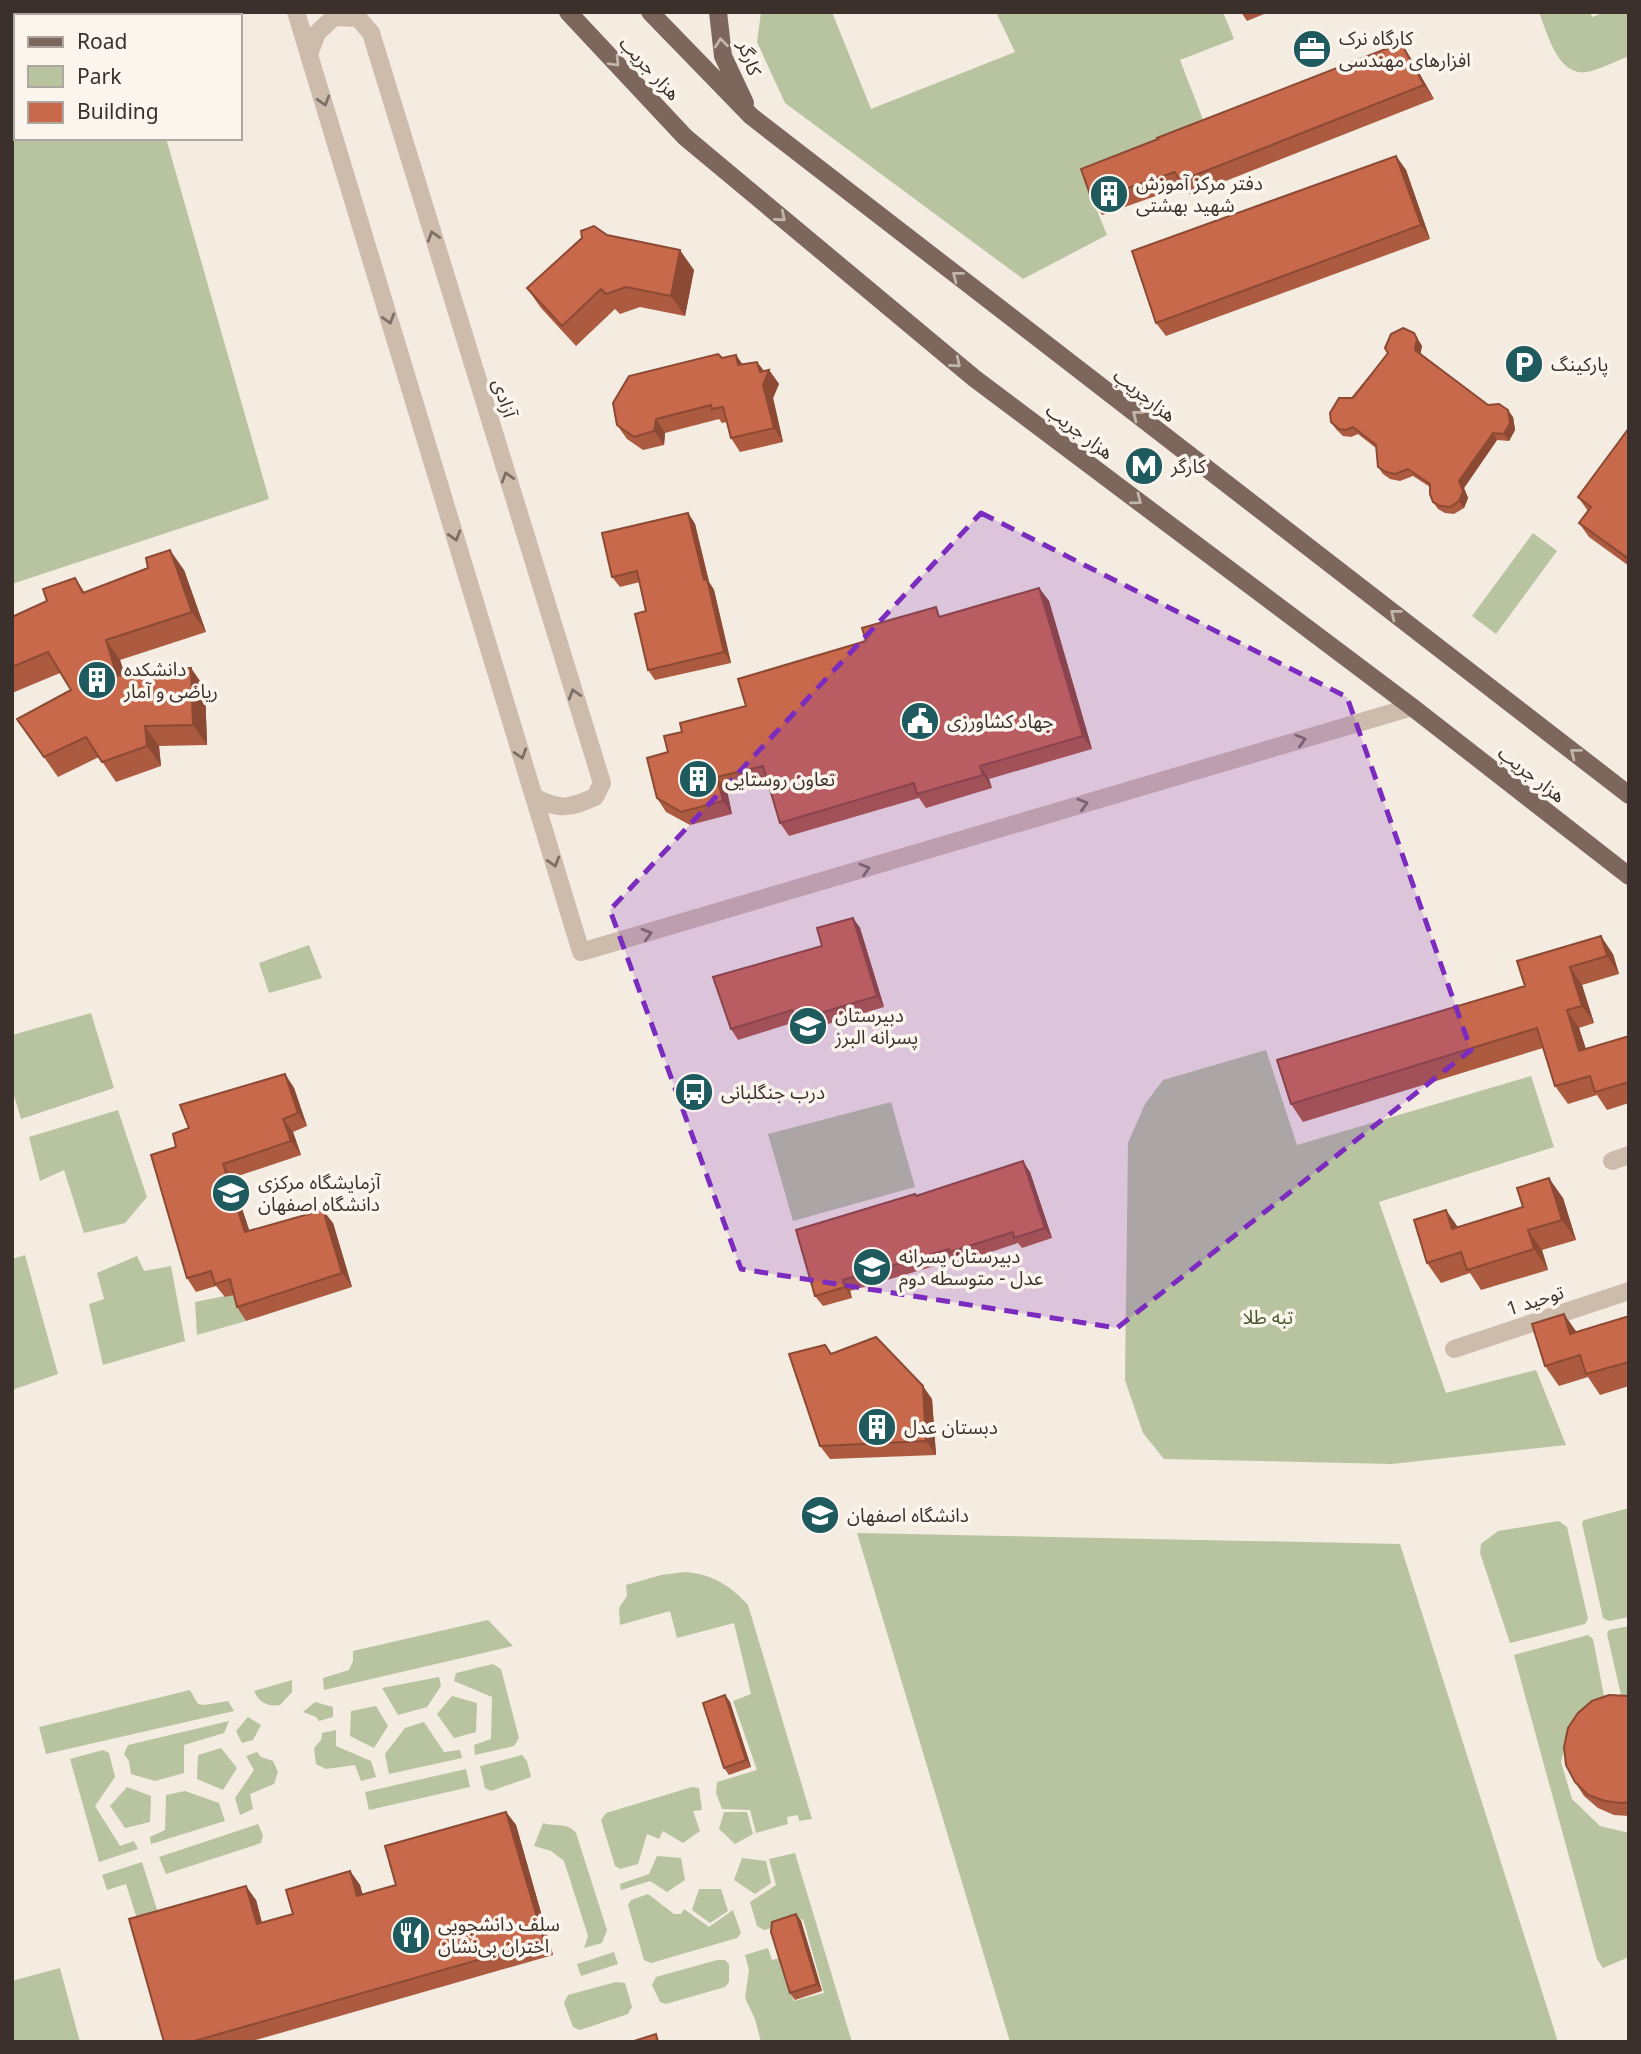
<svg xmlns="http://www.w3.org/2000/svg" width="1641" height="2054" font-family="'Noto Sans','Noto Sans Arabic',sans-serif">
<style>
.green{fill:#b8c4a0}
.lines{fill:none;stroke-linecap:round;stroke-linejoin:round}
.minor{stroke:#cdbbac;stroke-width:18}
.major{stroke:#7d675c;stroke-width:18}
.wall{fill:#ac5a40}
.shaded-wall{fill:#8c4a34}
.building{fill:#c8694b;stroke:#8c4a34;stroke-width:2}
.oneway{stroke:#c2b5ac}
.oneway2{stroke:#7d6f65}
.marked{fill:#7b2cbf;fill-opacity:0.2;stroke:#7b2cbf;stroke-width:5;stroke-dasharray:14 9;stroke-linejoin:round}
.labels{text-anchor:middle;stroke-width:7;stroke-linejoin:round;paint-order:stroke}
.poi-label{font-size:19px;fill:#3b302b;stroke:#fbf5ee;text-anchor:start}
.street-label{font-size:19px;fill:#3b302b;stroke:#fbf5ee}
.park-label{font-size:19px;fill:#4a5a2e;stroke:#fbf5ee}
</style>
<rect width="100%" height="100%" fill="#f4ebe1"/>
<path class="green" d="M12,12H131L132,16H16V138H166L269,499L12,584Z
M761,12H832L871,109L1015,52L996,12H1223L1234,39L1180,60L1207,130L1084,179L1107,235L1023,279L785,103L757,42Z
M1539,12H1590L1592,17L1606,12H1629V56C1616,61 1601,69 1587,72C1558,77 1547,33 1539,12Z
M1533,533L1557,551L1496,634L1472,616Z
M309,945L322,978L269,993L259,963Z
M91,1013L114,1088L21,1119L12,1089V1035Z
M1266,1050L1297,1145L1531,1076L1554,1147L1379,1202L1446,1393L1536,1370L1566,1445L1392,1464L1164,1459L1143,1433L1125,1380L1128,1143L1145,1104L1163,1080Z
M891,1102L915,1187L793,1221L768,1134Z
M118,1110L147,1197L125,1223L84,1233L64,1170L40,1181L29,1137Z
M25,1255L58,1374L12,1390V1259Z
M137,1256L144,1271L171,1266L185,1341L103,1365L89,1304L104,1299L97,1273Z
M240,1293L246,1321L197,1335L195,1302Z
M1629,1508V1617L1609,1621L1603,1618L1582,1523L1584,1520Z
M1559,1521L1567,1527L1588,1619L1585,1624L1510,1643L1480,1553L1481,1544L1498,1531Z
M857,1533L1400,1544L1558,2042H1010Z
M685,1572C712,1574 730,1585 748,1605L812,1819L799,1821L798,1815L787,1817L788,1824L756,1833L750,1810L722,1809L716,1793L717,1782L757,1770L733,1701L751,1694L734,1623L677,1638L670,1611L620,1625L619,1608L627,1596L626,1585L661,1575Z
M488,1620L513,1646L324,1690L323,1678L349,1670L353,1661V1651Z
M1629,1626V1699H1622L1607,1634L1609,1630Z
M1588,1635L1593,1639L1605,1701L1568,1735L1561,1762L1572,1799L1600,1826L1629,1833V1957L1603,1968L1597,1959L1514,1655Z
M493,1664L501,1669L519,1738L514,1746L475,1755L474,1745L491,1739L492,1697L454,1681L456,1673Z
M439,1677L441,1686L427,1707L398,1715L382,1688Z
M292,1680V1692L280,1705C267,1707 259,1702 254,1691Z
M190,1690L198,1704L205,1705L228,1701L234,1711L46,1754L39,1727Z
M452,1696L477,1703L476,1732L454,1738L437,1714Z
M315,1702L333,1707V1717L319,1721L316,1717L303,1712Z
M376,1706L388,1726L374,1748L350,1736L351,1711Z
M248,1717L261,1725L253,1740L242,1743L236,1731Z
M229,1721L224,1733L184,1745V1773L155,1781L131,1774L129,1761L124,1754L128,1745Z
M424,1722L444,1752L460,1750L462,1758L389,1774L385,1754L405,1728Z
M336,1730V1746L371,1761L376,1777L361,1781L355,1765L326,1769L316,1764L314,1748L321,1740L322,1733Z
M221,1748L237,1768L223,1790L197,1779L198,1755Z
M103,1750L109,1753L115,1777L95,1806L120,1846L134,1841L138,1849L99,1862L70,1759Z
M257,1752L261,1757L273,1761L278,1772L274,1784L250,1794L253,1809L240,1815L235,1798L254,1770L246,1756Z
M522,1755L527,1761L531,1777L491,1791L485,1788L480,1766Z
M466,1769L470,1787L369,1810L365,1792Z
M127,1787L151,1796L150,1822L125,1828L110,1806Z
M692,1787L699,1788L702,1810L693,1811L700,1831L683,1843L663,1831L659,1839L647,1834L638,1864L620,1869L615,1866L601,1820L606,1813Z
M185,1791L219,1803L225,1821L151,1844L150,1837L165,1830L166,1795Z
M724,1812H747L753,1834L735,1844L719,1829Z
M543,1823C556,1827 567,1822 576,1833L607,1930L602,1943L584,1948L588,1936L564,1861L551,1851L534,1846Z
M258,1824L263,1835L261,1843L166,1874L159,1857Z
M795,1853L852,2042H761L755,2019L745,1998L749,1970L745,1955L768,1948L772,1960L780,1958L794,2001L824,1993L803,1919L764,1930L757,1926L750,1902L776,1885L769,1859Z
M657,1856L681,1858L685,1880L667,1892L650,1881L621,1890L620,1884L649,1874Z
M742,1858L766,1861L771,1883L755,1894L734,1880Z
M142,1862L159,1916L138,1922L126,1884L107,1890L102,1875Z
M699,1889H721L728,1911L710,1923L692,1910Z
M648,1894L674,1914H681L684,1909L709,1927L733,1910L741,1933L737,1938L651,1963L644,1960L628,1905L631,1900Z
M614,1952L618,1964L581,1976L577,1964Z
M717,1960H725L729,1964V1982L725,1987L666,2004L660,2002L652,1985L656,1977Z
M60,1968L80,2042H12V1981Z
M616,1982L625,1983L632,2007L628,2014L580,2030L573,2027L564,2003L568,1995Z"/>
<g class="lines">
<path class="minor" d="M296,12L534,797C560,811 569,808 595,797L602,783L371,33L358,18L334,17L317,33L309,54
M534,797L581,952L1412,707
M1612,1161L1629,1155
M1454,1349L1629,1291"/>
<path class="major" d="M568,12L685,137L974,378L1412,707L1629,876
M650,12L751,116L1629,795
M718,12L723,56L745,103"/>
</g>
<path class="wall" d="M1241,12H1269L1247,21Z
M1410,57L1434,99L1190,195L1184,186L1102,215L1092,200Z
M1396,156L1406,170L1430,239L1166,336L1156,323Z
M607,235L694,270L685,316L640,307L620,314L615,309L576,346L541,308L527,288L582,238Z
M1414,333L1422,346L1420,354L1488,405L1513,417L1515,430L1509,441L1497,440L1464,488L1468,498L1464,508L1454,514L1445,513L1438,509L1433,502L1430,487L1413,476L1400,481L1390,479L1383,474L1378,467L1376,448L1358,434L1351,437L1343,436L1336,429L1331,422L1388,353Z
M736,355L742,365L757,362L764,371L769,370L779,384L773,398L783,442L740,452L731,438L727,422L722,423L719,419L665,433L664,445L643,450L627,439L617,425L722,358Z
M1629,428V566L1589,537L1579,523L1588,511L1578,497Z
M688,513L695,524L709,582L714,590L731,663L655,680L648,670L646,611L640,582L620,587L612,577Z
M184,570L206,632L120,660L125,675L205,688L207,745L159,746L161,766L116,782L99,757L58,777L17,719L71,690L60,673L12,693V617L47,601L75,578L85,593Z
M1039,588L1049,601L1092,749L989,779L992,788L926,808L919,798L789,836L780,823L767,781L727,791L732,814L690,825L666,812L657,798L668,752L682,732L746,706L866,641L942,616Z
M853,918L860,928L884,1007L805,1031L798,1021L738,1040L731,1029Z
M1613,954L1619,974L1582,985L1594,1023L1579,1028L1586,1049L1629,1036V1103L1607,1110L1597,1095L1568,1104L1555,1086L1543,1048L1303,1122L1291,1104L1525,986L1517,961Z
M285,1074L294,1088L307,1126L293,1132L301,1155L232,1178L249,1230L333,1223L352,1287L246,1321L237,1307L234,1295L225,1297L216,1286L196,1292L187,1278L176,1147L189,1128Z
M1030,1172L1052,1238L1022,1248L1018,1243L958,1263L955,1260L850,1291L852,1298L823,1306L815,1296L915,1194L917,1196Z
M1563,1198L1576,1240L1542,1250L1548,1270L1481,1290L1470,1273L1441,1283L1427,1263L1457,1227Z
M1629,1316V1386L1600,1395L1588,1377L1559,1386L1545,1366L1576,1332Z
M831,1354L932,1399L936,1455L830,1459L820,1446Z
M725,1695L730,1702L751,1767L729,1775L724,1768Z
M1629,1696V1816L1614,1815L1598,1808L1584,1796L1575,1782Z
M506,1812L516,1825L553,1955L249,2042H164L256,1900L262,1923L293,1914L350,1871L360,1885L362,1894L396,1885Z
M796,1914L801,1921L822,1991L795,2000L790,1993Z"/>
<path class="shaded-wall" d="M1401,43L1410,57L1434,99L1424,85Z
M1396,156L1406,170L1430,239L1421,225Z
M680,250L694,270L685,316L671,296Z
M1414,333L1422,346L1420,357L1415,350Z
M736,355L746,369L738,365Z
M757,362L767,375L769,370L779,384L773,398L783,442L774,428Z
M1508,410L1513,417L1515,430L1509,441L1504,434Z
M656,419L665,433L664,445L654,431Z
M1493,433L1497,440L1464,488L1468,498L1464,508L1459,501V481Z
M688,513L695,524L709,582L714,590L731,663L724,652L704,580Z
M170,550L184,570L206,632L192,612Z
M1039,588L1049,601L1092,749L1083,736Z
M106,640L120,660L131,696L117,676Z
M191,668L205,688L207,745L193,725Z
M145,726L159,746L161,766L147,746Z
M980,766L989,779L992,788L983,775Z
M717,777L727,791L732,814L723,801Z
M853,918L860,928L884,1007L877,996Z
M1601,936L1613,954L1619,974L1607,956Z
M1570,967L1582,985L1594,1023L1582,1006Z
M1567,1010L1579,1028L1592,1068L1579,1051Z
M285,1074L294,1088L307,1126L298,1113Z
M283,1119L293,1132L301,1155L291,1141Z
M1023,1161L1030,1172L1052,1238L1045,1228Z
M223,1164L232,1178L254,1245L245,1232Z
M1549,1178L1563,1198L1576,1240L1562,1220Z
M323,1210L333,1223L352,1287L342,1273Z
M1446,1210L1460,1230L1452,1229Z
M1528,1230L1542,1250L1548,1270L1534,1249Z
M843,1280L850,1291L852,1298L845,1287Z
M1564,1314L1578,1334H1570Z
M923,1386L932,1399L936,1455L926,1441Z
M725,1695L730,1702L751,1767L746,1760Z
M506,1812L516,1825L553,1955L544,1941Z
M350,1871L360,1885L367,1909L357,1896Z
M246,1886L256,1900L266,1938L257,1924Z
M796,1914L801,1921L822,1991L817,1984Z"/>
<path class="building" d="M1401,43L1424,85L1180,181L1175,172L1092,200L1081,169L1158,139L1157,138Z
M1396,156L1421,225L1156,323L1132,251Z
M594,226L607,235L680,250L671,296L626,287L606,294L601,289L562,326L527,288L582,238L581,231Z
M1403,328L1414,333L1417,339L1415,350L1488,405L1499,404L1508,410L1510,423L1504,434L1493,433L1459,481L1463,491L1459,501L1450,507L1440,506L1433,502L1430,494V484L1408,469L1395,474L1386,472L1378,467L1376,445L1353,427L1346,430L1339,429L1331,422L1330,413L1339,398H1353L1388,353L1385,348L1391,334Z
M718,354L722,358L736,355L738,365L757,362L760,372L769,370L763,385L774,428L731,438L723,407L712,409L711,405L656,419L654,431L634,437L617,425L613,403L629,376Z
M1629,428V559L1579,523L1591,507L1578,497Z
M688,513L704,580L707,579L724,652L648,670L635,614L646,611L637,571L612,577L602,533Z
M170,550L192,612L106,640L117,676L164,669L191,668L193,725L145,726L147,746L102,762L86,737L44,757L17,719L71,690L48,652L12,667V617L47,601L43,589L75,578L83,593L148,568L146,558Z
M1039,588L1083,736L980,766L983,775L917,794L914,783L780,823L763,766L717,777L723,801L681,812L657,798L647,758L668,752L664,736L682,732L680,723L746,706L738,679L866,641L862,628L936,607L939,617Z
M853,918L877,996L797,1020L792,1010L731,1029L713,977L822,946L817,928Z
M1601,936L1607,956L1570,967L1582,1006L1567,1010L1579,1051L1629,1036V1082L1595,1092L1590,1076L1555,1086L1537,1028L1291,1104L1277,1060L1525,986L1517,961Z
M285,1074L298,1113L283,1119L291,1141L223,1164L245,1232L323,1210L342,1273L237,1307L230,1279L215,1284L211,1271L187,1278L151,1155L176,1147L173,1134L189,1128L180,1105Z
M1023,1161L1045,1228L1014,1238L1013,1232L950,1252L949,1249L843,1280L845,1287L815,1296L796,1230L915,1194L916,1196Z
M1549,1178L1562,1220L1528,1230L1534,1249L1467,1270L1461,1252L1427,1263L1414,1220L1446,1210L1452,1229L1523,1207L1517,1188Z
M1564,1314L1570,1334L1629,1316V1362L1586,1374L1580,1355L1545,1366L1532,1324Z
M876,1337L923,1386L926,1441L820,1446L789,1354L825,1345L831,1354Z
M725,1695L746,1760L724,1768L703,1703Z
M1609,1695L1629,1696V1802L1622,1803L1605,1801L1588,1795L1575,1782L1566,1765L1564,1747L1568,1728L1578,1713L1592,1701Z
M506,1812L544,1941L191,2042H164L129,1919L246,1886L257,1924L293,1914L286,1890L350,1871L357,1896L396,1885L385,1846Z
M796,1914L817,1984L790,1993L771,1932L772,1922Z
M656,2034L658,2042H631Z"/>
<defs><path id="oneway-chevron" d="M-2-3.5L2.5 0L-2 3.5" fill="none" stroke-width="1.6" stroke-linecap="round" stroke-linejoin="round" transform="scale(1.75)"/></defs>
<g class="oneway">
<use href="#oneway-chevron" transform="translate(721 43) rotate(-96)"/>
<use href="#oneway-chevron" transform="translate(615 62) rotate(47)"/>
<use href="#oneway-chevron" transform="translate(781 217) rotate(40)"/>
<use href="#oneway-chevron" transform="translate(957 276) rotate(-142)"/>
<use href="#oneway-chevron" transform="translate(956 363) rotate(40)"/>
<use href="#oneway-chevron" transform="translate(1137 415) rotate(-142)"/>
<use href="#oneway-chevron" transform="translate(1137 500) rotate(37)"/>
<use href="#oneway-chevron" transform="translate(1395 614) rotate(-142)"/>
<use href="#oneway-chevron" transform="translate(1575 753) rotate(-142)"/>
</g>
<g class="oneway2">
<use href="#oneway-chevron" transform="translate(324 101) rotate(73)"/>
<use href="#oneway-chevron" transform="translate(433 236) rotate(-107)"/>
<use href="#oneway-chevron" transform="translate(389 319) rotate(73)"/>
<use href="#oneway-chevron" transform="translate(507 477) rotate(-107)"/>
<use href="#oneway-chevron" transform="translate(455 536) rotate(73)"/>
<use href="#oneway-chevron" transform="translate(574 694) rotate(-107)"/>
<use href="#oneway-chevron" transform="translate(1301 740) rotate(-17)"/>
<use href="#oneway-chevron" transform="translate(521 754) rotate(73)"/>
<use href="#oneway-chevron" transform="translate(1083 804) rotate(-17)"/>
<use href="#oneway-chevron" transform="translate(554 862) rotate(73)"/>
<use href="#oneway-chevron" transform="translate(865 869) rotate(-17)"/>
<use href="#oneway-chevron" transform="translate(647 934) rotate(-16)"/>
</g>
<path class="marked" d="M981,513L1347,697L1471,1050L1117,1328L741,1269L610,910Z"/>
<defs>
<g id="office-disc" transform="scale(2.0125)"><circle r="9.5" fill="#1f5a5e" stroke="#fbf5ee"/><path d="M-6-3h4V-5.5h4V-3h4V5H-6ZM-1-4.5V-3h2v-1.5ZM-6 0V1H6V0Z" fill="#fff"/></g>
<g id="building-disc" transform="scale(2.0125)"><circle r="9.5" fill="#1f5a5e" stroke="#fbf5ee"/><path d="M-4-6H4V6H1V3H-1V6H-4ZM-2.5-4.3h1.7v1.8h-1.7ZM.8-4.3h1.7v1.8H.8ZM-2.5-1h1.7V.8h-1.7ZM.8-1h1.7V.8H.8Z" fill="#fff"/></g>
<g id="parking-disc" transform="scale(2.0125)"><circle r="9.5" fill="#1f5a5e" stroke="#fbf5ee"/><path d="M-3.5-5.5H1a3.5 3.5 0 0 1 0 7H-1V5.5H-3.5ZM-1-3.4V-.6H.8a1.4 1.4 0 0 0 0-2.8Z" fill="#fff"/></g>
<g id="metro-disc" transform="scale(2.0125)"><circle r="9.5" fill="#1f5a5e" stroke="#fbf5ee"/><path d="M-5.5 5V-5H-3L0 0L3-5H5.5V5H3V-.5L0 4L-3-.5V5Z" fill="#fff"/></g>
<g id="civic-disc" transform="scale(2.0125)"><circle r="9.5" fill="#1f5a5e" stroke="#fbf5ee"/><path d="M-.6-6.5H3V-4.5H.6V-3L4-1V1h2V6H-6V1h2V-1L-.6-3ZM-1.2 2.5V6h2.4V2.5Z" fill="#fff"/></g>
<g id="school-disc" transform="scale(2.0125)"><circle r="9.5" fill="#1f5a5e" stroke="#fbf5ee"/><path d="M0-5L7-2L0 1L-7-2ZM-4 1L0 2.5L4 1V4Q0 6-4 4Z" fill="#fff"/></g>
<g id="bus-disc" transform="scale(2.0125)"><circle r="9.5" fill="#1f5a5e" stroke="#fbf5ee"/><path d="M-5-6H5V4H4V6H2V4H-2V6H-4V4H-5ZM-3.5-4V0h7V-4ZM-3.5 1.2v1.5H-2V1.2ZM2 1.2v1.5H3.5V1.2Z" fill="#fff"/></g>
<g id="university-disc" transform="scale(2.0125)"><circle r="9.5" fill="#1f5a5e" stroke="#fbf5ee"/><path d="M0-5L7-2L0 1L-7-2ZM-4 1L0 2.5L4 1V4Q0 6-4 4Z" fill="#fff"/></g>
<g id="restaurant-disc" transform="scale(2.0125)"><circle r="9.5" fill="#1f5a5e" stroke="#fbf5ee"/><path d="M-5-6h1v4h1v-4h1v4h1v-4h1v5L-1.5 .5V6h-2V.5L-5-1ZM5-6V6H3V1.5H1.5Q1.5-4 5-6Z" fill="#fff"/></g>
</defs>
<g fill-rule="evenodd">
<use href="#office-disc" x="1312" y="49"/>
<use href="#building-disc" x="1109" y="194"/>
<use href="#parking-disc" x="1524" y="364"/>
<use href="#metro-disc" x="1144" y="466"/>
<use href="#building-disc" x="97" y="680"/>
<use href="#civic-disc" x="920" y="721"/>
<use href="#building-disc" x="698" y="779"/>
<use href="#school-disc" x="808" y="1026"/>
<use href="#bus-disc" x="694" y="1092"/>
<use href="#university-disc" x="231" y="1193"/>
<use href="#school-disc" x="872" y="1267"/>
<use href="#building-disc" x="877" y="1427"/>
<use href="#university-disc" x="820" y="1515"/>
<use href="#restaurant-disc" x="411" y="1935"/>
</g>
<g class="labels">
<g class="poi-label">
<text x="1339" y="45">کارگاه نرک<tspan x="1339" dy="22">افزارهای مهندسی</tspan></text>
<text x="1136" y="190">دفتر مرکز آموزش<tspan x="1136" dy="22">شهید بهشتی</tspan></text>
<text x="1551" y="371">پارکینگ</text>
<text x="1171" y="473">کارگر</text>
<text x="124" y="676">دانشکده<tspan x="124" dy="22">ریاضی و آمار</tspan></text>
<text x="947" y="728">جهاد کشاورزی</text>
<text x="725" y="786">تعاون روستایی</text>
<text x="835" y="1022">دبیرستان<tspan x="835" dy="22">پسرانه البرز</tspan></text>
<text x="721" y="1099">درب جنگلبانی</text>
<text x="258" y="1189">آزمایشگاه مرکزی<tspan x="258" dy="22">دانشگاه اصفهان</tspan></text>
<text x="899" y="1263">دبیرستان پسرانه<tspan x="899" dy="22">عدل - متوسطه دوم</tspan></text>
<text x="904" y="1434">دبستان عدل</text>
<text x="847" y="1522">دانشگاه اصفهان</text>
<text x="438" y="1931">سلف دانشجویی<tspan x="438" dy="22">اختران بی‌نشان</tspan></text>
</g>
<g class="street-label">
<text transform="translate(750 58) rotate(71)" y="7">کارگر</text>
<text transform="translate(650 68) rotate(47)" y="7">هزار جریب</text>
<text transform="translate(1145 395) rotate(38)" y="7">هزارجریب</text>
<text transform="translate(505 398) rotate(73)" y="7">آزادی</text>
<text transform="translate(1080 431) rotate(37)" y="7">هزار جریب</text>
<text transform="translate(1532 774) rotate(38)" y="7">هزار جریب</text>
<text transform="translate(1535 1300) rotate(-18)" y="7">توحید 1</text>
</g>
<g class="park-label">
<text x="1268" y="1324">تبه طلا</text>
</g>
</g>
<rect width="1641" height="2054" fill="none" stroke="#3b302b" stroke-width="28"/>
<rect x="14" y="14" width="228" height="126" fill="#fbf5ee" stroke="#aea6a0" stroke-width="2"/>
<rect x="28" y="37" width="35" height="10" fill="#7d675c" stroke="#aea6a0" stroke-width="2"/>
<text x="77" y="49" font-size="21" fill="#3b302b">Road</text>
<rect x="28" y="66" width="35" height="21" fill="#b8c4a0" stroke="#aea6a0" stroke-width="2"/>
<text x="77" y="84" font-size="21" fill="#3b302b">Park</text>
<rect x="28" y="102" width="35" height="21" fill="#c8694b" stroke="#aea6a0" stroke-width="2"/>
<text x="77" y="119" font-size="21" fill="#3b302b">Building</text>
</svg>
